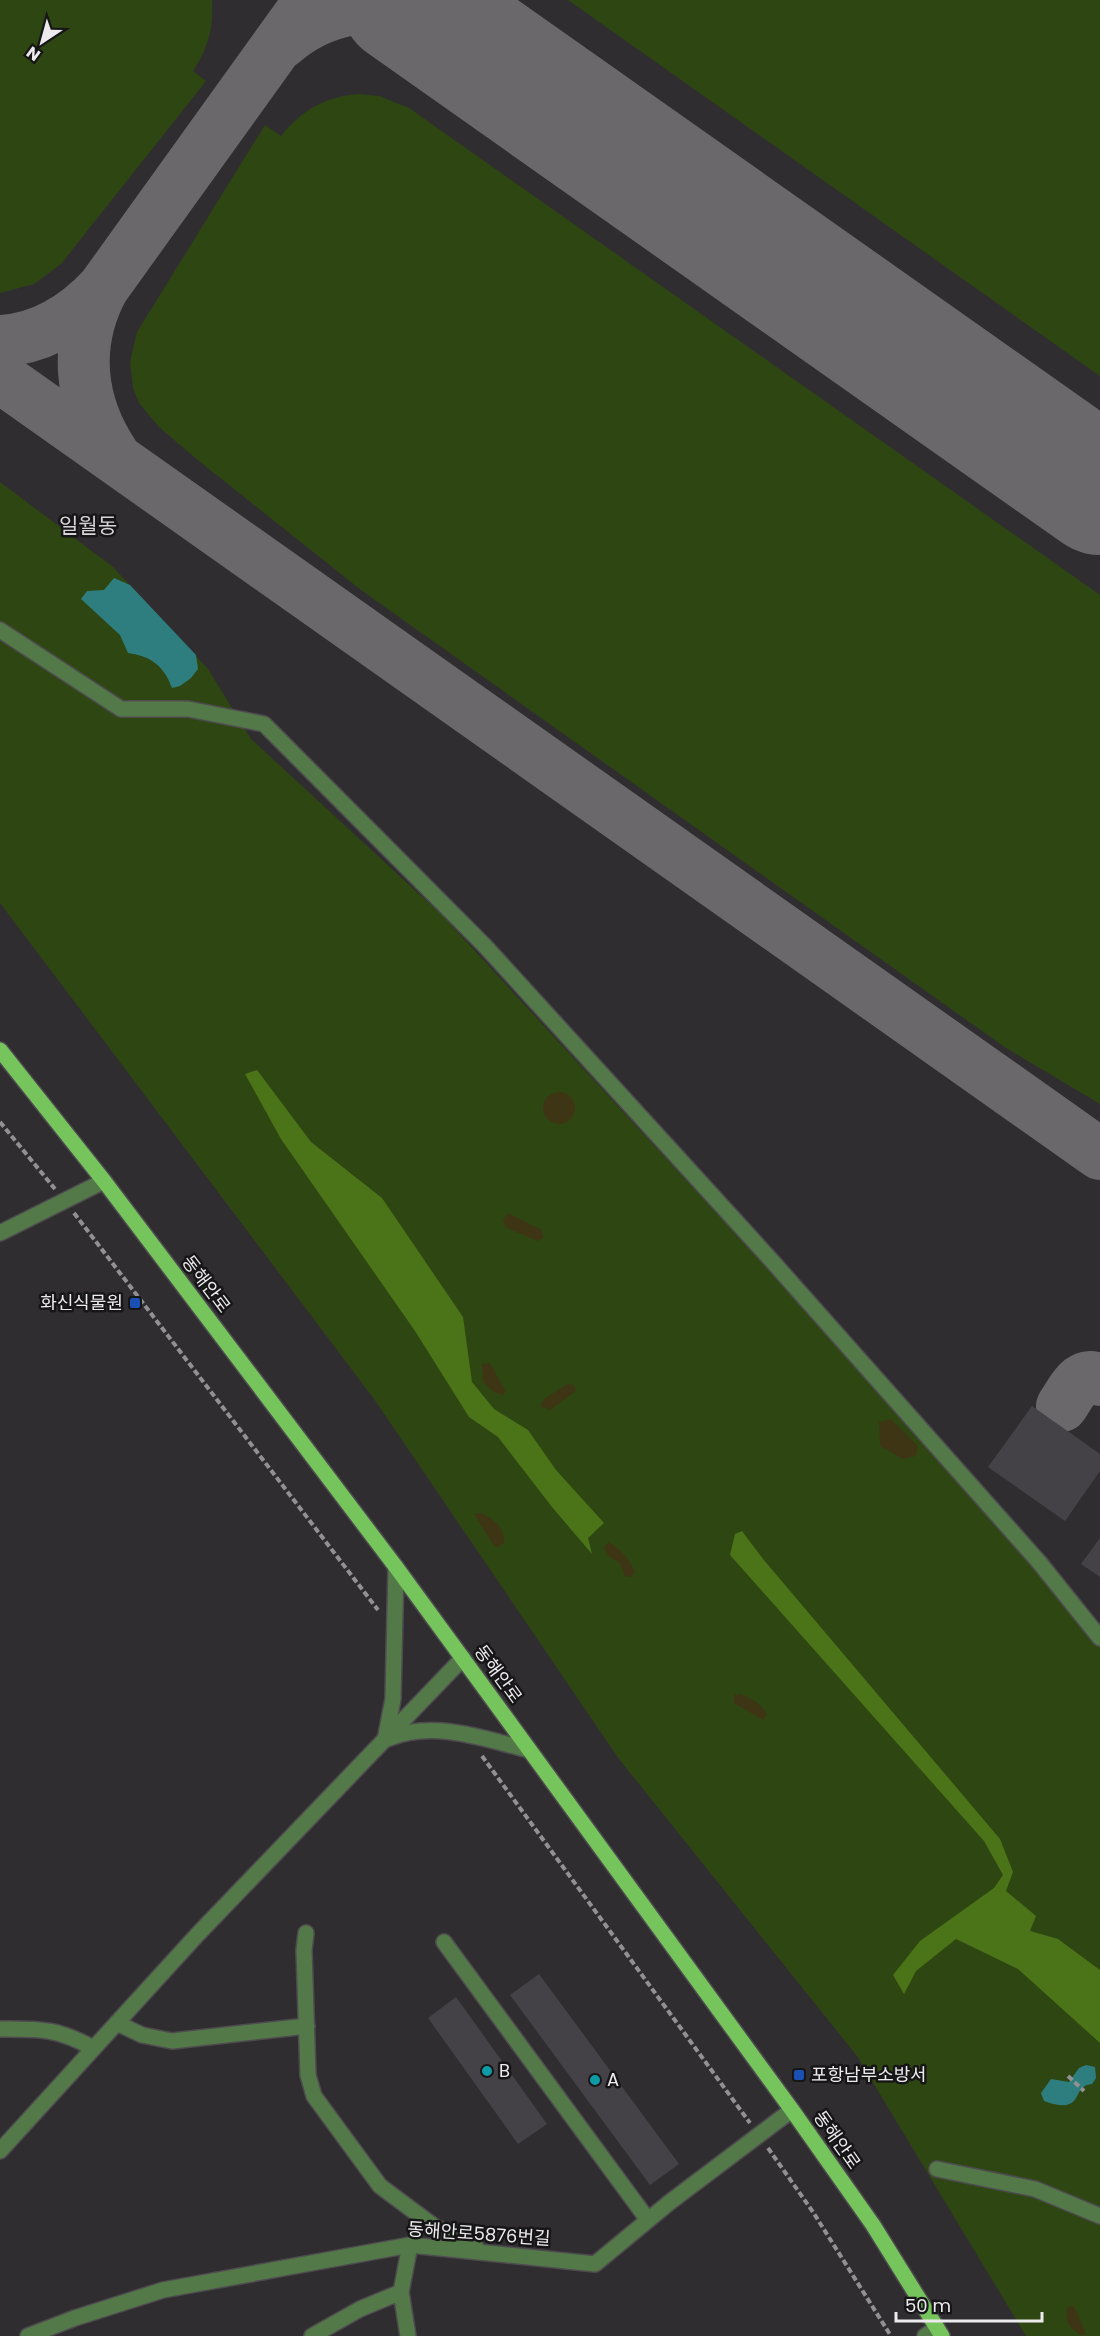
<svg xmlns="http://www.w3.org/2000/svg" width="1100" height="2336" font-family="Poppins,'Noto Sans KR',sans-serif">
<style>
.green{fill:#2e4712}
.forest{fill:#4b7317}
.sand{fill:#3e3515}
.water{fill:#2f7e7f}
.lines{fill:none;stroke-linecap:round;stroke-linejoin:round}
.taxiway{stroke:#6b686c;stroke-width:52}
.runway{stroke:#6b686c;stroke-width:130}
.building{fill:#454247}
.minor-casing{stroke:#4e4b4f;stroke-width:18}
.major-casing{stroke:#4e4b4f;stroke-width:18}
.path{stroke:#939094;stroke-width:4;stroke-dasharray:6 3;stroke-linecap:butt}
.minor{stroke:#547949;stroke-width:15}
.major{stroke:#76c45c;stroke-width:15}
.transit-dot{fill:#1a4fb4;stroke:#171617;stroke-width:2}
.culture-dot{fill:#0f9aa8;stroke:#171617;stroke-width:2}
.labels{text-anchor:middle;stroke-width:5;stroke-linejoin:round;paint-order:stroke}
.street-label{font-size:18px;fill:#eceaed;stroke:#171617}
.poi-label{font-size:18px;fill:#eceaed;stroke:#171617;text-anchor:start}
.quarter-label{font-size:21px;fill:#d7d3d9;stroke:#171617}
</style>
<rect width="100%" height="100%" fill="#302d31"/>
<path class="green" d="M0,0H212C214,28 208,48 193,71L206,81L61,264L34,284L0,293Z
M568,0H1100V376Z
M358,94L379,96L409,108L1100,595V1104L1006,1048L361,590L199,461L159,427L139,403L133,388L130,362L137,332L265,125L281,136C302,110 325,97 358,94Z
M0,482L113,567L208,669L251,739L442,915L894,1406L1100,1644V2336H1026L857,2056L619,1759L374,1399L0,903Z"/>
<path class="forest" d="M257,1070L311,1142L382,1198L463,1317L472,1382L494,1409L528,1430L556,1470L604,1523L588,1538L592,1554L552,1507L498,1437L469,1417L415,1331L281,1139L245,1074Z
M742,1531L763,1559L1000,1839L1013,1872L1006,1891L1036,1916L1030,1931L1058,1939L1100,1970V2043L1018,1969L956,1939L916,1971L904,1994L893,1975L920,1941L994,1888L1003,1875L984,1841L730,1555L735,1534Z"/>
<path class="sand" d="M543 1108a16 16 0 1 1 32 0a16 16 0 1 1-32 0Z
M508,1213L542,1230L543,1238L537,1241L505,1227L503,1220Z
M490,1363L505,1390L504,1395L495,1393L483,1382L482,1364Z
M568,1384L574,1385L576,1391L550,1410L540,1406L545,1398Z
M891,1419L918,1446L916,1456L903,1459L880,1446L879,1422Z
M482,1513C495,1521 504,1526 504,1543L498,1547L494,1546L474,1514Z
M608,1542C620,1548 630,1560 635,1572L631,1577L625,1576L619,1562L608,1556L604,1548Z
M740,1694C752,1699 762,1703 767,1715L763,1720L734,1703V1695Z
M1074,2306L1086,2334L1080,2335C1069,2327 1063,2320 1068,2307Z"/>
<path class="water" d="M114,578L130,585L196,655L198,669L191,678L180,686L172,688C164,666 151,656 128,653L120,635L81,599L87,591L104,590Z
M1086,2065L1095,2067L1096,2078L1092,2084C1069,2086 1087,2116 1044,2101L1041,2093L1051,2079L1069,2082L1079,2068Z"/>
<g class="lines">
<path class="taxiway" d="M282,43C321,8 374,0 423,13
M103,288L310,0
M0,341C42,339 75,318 103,288C73,344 79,403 114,455
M0,377L1100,1154
M1062,1406C1072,1392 1080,1369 1100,1380"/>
<path class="runway" d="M405,0L1100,490"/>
</g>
<path class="building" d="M1032,1406L1100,1454V1471L1065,1521L988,1467Z
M1100,1538V1577L1081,1564Z
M539,1974L679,2164L650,2185L510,1995Z
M456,1997L547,2124L518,2144L428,2018Z"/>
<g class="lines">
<g class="minor-casing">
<path id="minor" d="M0,630L121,709H188L264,724L485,946L772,1261L1039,1562L1100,1638
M0,1233L104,1181
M390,1738C435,1720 484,1739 529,1750
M385,1740L393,1699L396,1567
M306,1933L304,1950L308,2075L314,2096L380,2186L435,2227L475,2245
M444,1942L648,2220
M117,2023L142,2035L172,2041L307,2026
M0,2029C41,2029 57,2028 93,2048
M0,2151L197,1935L463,1658
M937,2169L1035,2189L1100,2216
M28,2336L75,2318L163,2290L410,2245L595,2264L670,2202L792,2110
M312,2336L360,2309L401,2292
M408,2336L401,2292L410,2245
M925,2336L937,2328"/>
</g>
<g class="major-casing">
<path id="major" d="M0,1050L104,1181L396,1567L792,2110L873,2225L942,2336"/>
</g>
<path class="path" d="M0,1122L55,1189
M74,1213L378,1610
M482,1756L750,2123
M1068,2076L1084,2091
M768,2148L813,2212L891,2336"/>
<use href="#minor" class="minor"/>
<use href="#major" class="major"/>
</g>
<g class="transit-dot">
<rect x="129" y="1297" width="12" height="12" rx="3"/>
<rect x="793" y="2069" width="12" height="12" rx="3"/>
</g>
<g class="culture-dot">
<circle cx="487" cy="2071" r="6"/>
<circle cx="595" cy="2080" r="6"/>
</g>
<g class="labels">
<g class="street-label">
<text transform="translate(206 1284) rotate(53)" y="6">동해안로</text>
<text transform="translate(498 1674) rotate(54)" y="6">동해안로</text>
<text transform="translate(837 2140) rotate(55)" y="6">동해안로</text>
<text transform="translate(479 2234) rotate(4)" y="6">동해안로5876번길</text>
</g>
<g class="poi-label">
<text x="123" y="1309" text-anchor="end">화신식물원</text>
<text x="499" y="2077">B</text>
<text x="811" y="2081">포항남부소방서</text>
<text x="607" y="2086">A</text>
</g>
<g class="quarter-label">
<text x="88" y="533">일월동</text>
</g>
</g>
<g transform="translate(42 42) rotate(216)" stroke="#171617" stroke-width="4.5" paint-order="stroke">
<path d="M0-4.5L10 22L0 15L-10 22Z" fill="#eceaed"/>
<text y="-9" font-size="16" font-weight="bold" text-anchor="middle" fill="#eceaed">N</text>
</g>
<path d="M896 2312v9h146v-9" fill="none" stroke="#eceaed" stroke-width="3"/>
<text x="905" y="2312" font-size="18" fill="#eceaed" stroke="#171617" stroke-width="4.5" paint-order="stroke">50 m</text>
</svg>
